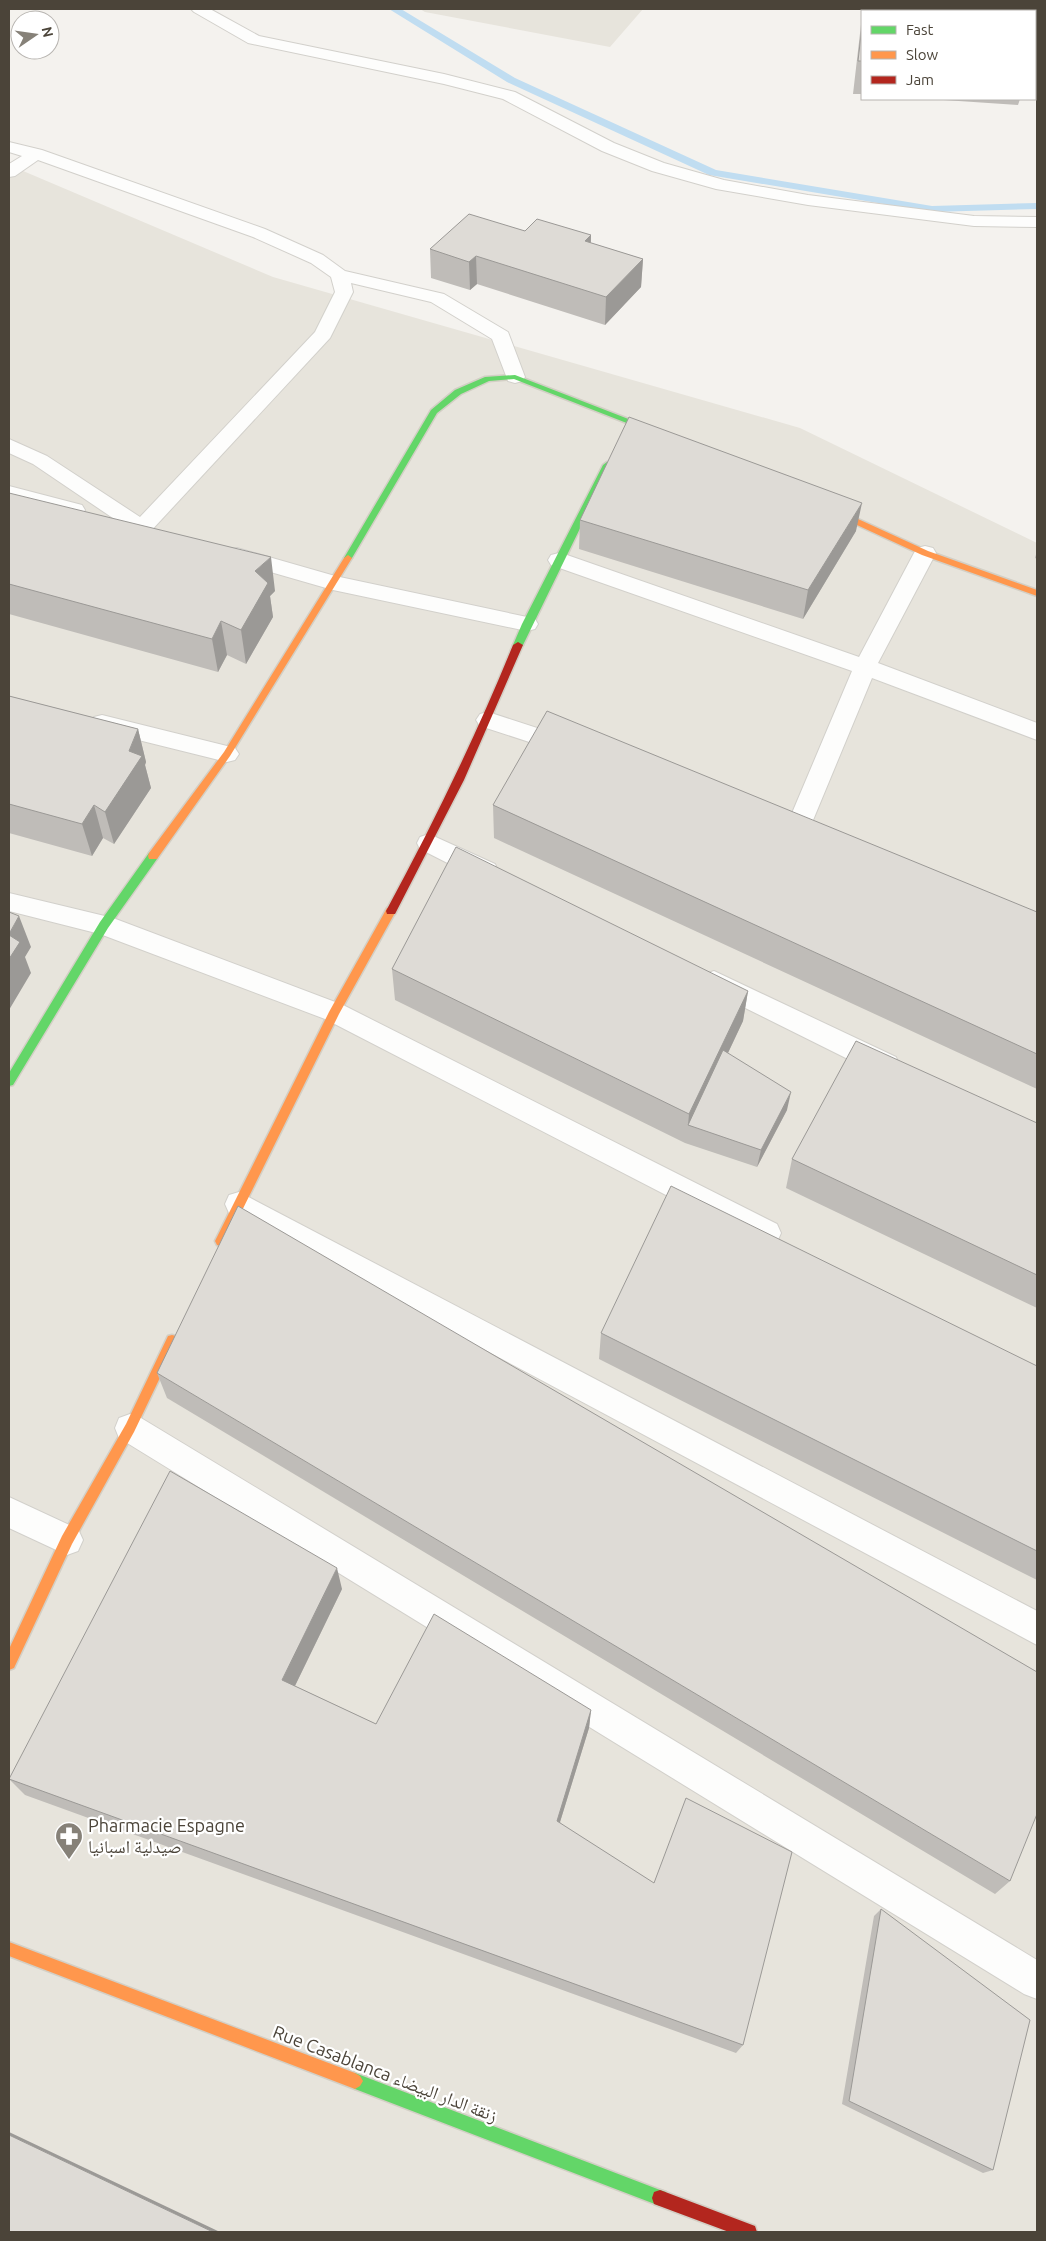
<svg xmlns="http://www.w3.org/2000/svg" width="1046" height="2241" font-family="Ubuntu,'Noto Naskh Arabic',sans-serif">
<style>
.residential{fill:#e7e4dc}
.lines{fill:none;stroke-linecap:round;stroke-linejoin:round}
.stream{fill:#c0ddf1;fill-rule:evenodd}
.street-casing{stroke:#d2d0cb;stroke-width:2}
.fast-casing{stroke:#d3cfc5;stroke-width:3}
.slow-casing{stroke:#d3cfc5;stroke-width:3}
.jam-casing{stroke:#d3cfc5;stroke-width:3}
.street{fill:#fdfdfc;fill-rule:evenodd}
.fast{fill:#63d668;fill-rule:evenodd}
.slow{fill:#ff974d;fill-rule:evenodd}
.jam{fill:#b3261e;fill-rule:evenodd}
.wall{fill:#bfbcb8}
.shaded-wall{fill:#9b9996}
.building{fill:#dedbd6;stroke:#9b9996}
.labels{text-anchor:middle;stroke-width:4.5;stroke-linejoin:round;paint-order:stroke}
.near-poi-label{font-size:18px;fill:#4b4439;stroke:#fff;text-anchor:start}
.near-street-label{font-size:18px;fill:#4b4439;stroke:#fff}
</style>
<rect width="100%" height="100%" fill="#f4f2ee"/>
<path class="residential" d="M420,9H643L610,47L425,12Z
M9,165L273,277L800,428L1037,543V2232H9Z"/>
<g class="lines">
<path class="stream" d="M389,9H401L515,78L716,170L932,206L1037,203V209L932,212L709,175L507,82Z"/>
<g class="street-casing">
<path id="street" d="M191,9H210L259,36L444,74L515,92L614,143L664,163L724,180L808,195L974,216L1037,217V227L974,226L808,205L716,189L652,171L602,151L503,99L444,84L248,43L194,12Z
M9,142L42,150L265,229L323,255L345,271L444,294L508,332L525,377L522,381L515,383L508,381L492,339L431,302L351,283L353,292L330,338L149,533L142,535L135,533L33,464L9,453V439L47,456L140,517L315,332L335,292L331,277L311,263L253,237L38,160L15,176L9,177V164L22,156L9,152Z
M9,486L82,505L85,510L82,515L75,517L9,499Z
M925,546L933,548L936,553L878,663L1037,723V740L872,678L811,825L808,831L799,834L790,831L787,825L852,671L551,565L548,560L551,555L559,553L567,555L859,657L914,553L917,548Z
M237,548L335,576L527,617L535,619L538,624L535,629L527,631L333,590L229,560L226,555L229,550Z
M488,712L577,741L581,747L577,753L569,755L480,726L476,720L480,714Z
M102,715L227,746L235,748L239,754L235,760L227,762L94,729L90,723L94,717Z
M429,834L495,864L498,871L495,878L486,880L477,878L420,849L417,843L420,837Z
M9,893L113,918L343,1005L777,1224L781,1233L777,1242L767,1245L757,1242L325,1019L100,934L9,911Z
M714,971L896,1057L899,1065L896,1073L886,1076L876,1073L705,988L701,981L705,974Z
M239,1192L1037,1611V1645L229,1213L225,1204L229,1195Z
M130,1414L141,1418L1037,1960V1999L1024,1994L119,1438L115,1428L119,1418Z
M9,1497L78,1529L83,1540L78,1551L67,1555L9,1528Z"/>
</g>
<g class="fast-casing">
<path id="fast" d="M515,375L667,434L663,436H660L514,379L489,381L461,394L437,413L352,558L348,561L345,560L344,558L431,410L455,390L485,377Z
M607,462L611,465L523,645L518,648L515,647L513,645L522,624L603,465Z
M153,852L157,853L158,856L157,859L108,928L13,1085L9,1086V1073L100,922L149,853Z
M355,2073L660,2190L666,2192L668,2198L666,2204L660,2206L355,2089L350,2086L347,2081L350,2076Z"/>
</g>
<g class="slow-casing">
<path id="slow" d="M823,503L928,551L1037,590V596L922,555L820,508L819,506Z
M348,555L352,558L230,756L157,859H149L148,856L149,853L224,752L344,558Z
M391,907L396,911L339,1014L225,1245L221,1246L217,1245L215,1241L217,1237L329,1012L387,908Z
M172,1335L176,1336L178,1340L134,1432L72,1544L14,1668L9,1670V1649L62,1536L126,1424L168,1336Z
M9,1942L355,2073L360,2076L363,2081L360,2086L355,2089L9,1956Z"/>
</g>
<g class="jam-casing">
<path id="jam" d="M518,642L523,645L464,780L395,914H387L386,911C433,824 476,736 513,645Z
M660,2190L755,2226L757,2232H729L654,2204L652,2198L654,2192Z"/>
</g>
<use href="#street" class="street"/>
<use href="#fast" class="fast"/>
<use href="#slow" class="slow"/>
<use href="#jam" class="jam"/>
</g>
<path class="wall" d="M862,16V94H853Z
M929,99H1020L1018,105Z
M525,231L591,235V243L643,259L641,287L605,325L477,284L470,290L431,278L430,249Z
M9,493L275,591L270,596L273,617L246,664L227,655L218,672L9,614Z
M580,520L856,531L803,619L579,549Z
M1037,551V559L1035,558Z
M9,696L138,729L146,762L145,765L151,788L114,844L103,838L92,856L9,833Z
M493,805L1037,912V1089L494,838Z
M392,969L748,991L743,1021L728,1053L787,1110L757,1167L685,1143L395,1000Z
M1037,1123V1308L786,1188L792,1159Z
M601,1333L1037,1366V1580L599,1359Z
M157,1373L1010,1881L995,1894L167,1398Z
M342,1589L295,1686L376,1724L591,1710L589,1728L560,1822L743,2045L736,2053L25,1795L9,1779Z
M881,1909L993,2170L983,2173L842,2104L874,1916Z"/>
<path class="shaded-wall" d="M591,235L590,264L585,241Z
M476,256L477,284L470,290L469,262Z
M643,259L641,287L605,325L606,297Z
M862,503L856,531L803,619L808,590Z
M271,557L275,591L270,596L273,617L246,664L241,630L255,571Z
M221,621L227,655L218,672L212,639Z
M138,729L146,762L145,765L151,788L114,844L105,812Z
M94,805L103,838L92,856L82,824Z
M19,916L31,947L25,957L31,973L9,1010V934Z
M748,991L743,1021L693,1127L688,1125L689,1114Z
M791,1092L787,1110L757,1167L761,1150Z
M337,1568L342,1589L289,1698L282,1680Z
M591,1710L589,1728L556,1835L557,1821Z
M9,2132L220,2232H213L9,2135Z"/>
<path class="building" d="M864,9H1027V11H864Z
M862,26V61H858Z
M469,214L525,231L537,219L591,235L585,241L643,259L606,297L476,256L469,262L430,249Z
M629,417L862,503L808,590L580,520Z
M9,493L271,557L255,571L268,583L241,630L221,621L212,639L9,584Z
M9,696L138,729L129,751L142,756L105,812L94,805L82,824L9,804Z
M547,711L1037,912V1054L493,805Z
M456,847L748,991L689,1114L392,969Z
M9,912L19,916L9,934Z
M9,935L20,942L9,959Z
M856,1041L1037,1123V1275L792,1159Z
M723,1050L791,1092L761,1150L688,1125Z
M671,1186L1037,1366V1551L601,1333Z
M238,1206L1037,1672V1814L1010,1881L157,1373Z
M170,1471L337,1568L282,1680L376,1724L434,1614L591,1710L557,1821L654,1883L686,1798L792,1852L743,2045L9,1779Z
M881,1909L1030,2020L993,2170L849,2101Z
M9,2135L213,2232H9Z"/>
<defs>
<g id="pharmacy-pin" transform="scale(1.4375)"><path d="M0 17L-7.5 6A9.5 9.5 0 1 1 7.5 6Z" fill="#868178" stroke="#fff"/><path d="M-2-6h4v4h4v4h-4v4h-4v-4h-4v-4h4Z" fill="#fff"/></g>
</defs>
<g fill-rule="evenodd">
<use href="#pharmacy-pin" x="69" y="1836"/>
</g>
<g class="labels">
<g class="near-poi-label">
<text x="88" y="1832">Pharmacie Espagne<tspan x="88" dy="21">صيدلية اسبانيا</tspan></text>
</g>
<g class="near-street-label">
<text transform="translate(385 2074) rotate(21)" y="6">Rue Casablanca زنقة الدار البيضاء</text>
</g>
</g>
<rect width="1046" height="2241" fill="none" stroke="#4b4439" stroke-width="20"/>
<rect x="861" y="10" width="175" height="90" fill="#ffffff" stroke="#b7b4b0"/>
<rect x="871" y="26" width="25" height="8" fill="#63d668" stroke="#b7b4b0"/>
<text x="906" y="35" font-size="15" fill="#4b4439">Fast</text>
<rect x="871" y="51" width="25" height="8" fill="#ff974d" stroke="#b7b4b0"/>
<text x="906" y="60" font-size="15" fill="#4b4439">Slow</text>
<rect x="871" y="76" width="25" height="8" fill="#b3261e" stroke="#b7b4b0"/>
<text x="906" y="85" font-size="15" fill="#4b4439">Jam</text>
<g transform="translate(35 35) rotate(77)"><circle r="24" fill="#ffffff" stroke="#b7b4b0"/>
<path d="M0-4L9 19L0 12L-9 19Z" fill="#868178"/>
<text y="-8" font-size="14" font-weight="bold" text-anchor="middle" fill="#4b4439">N</text>
</g>
</svg>
